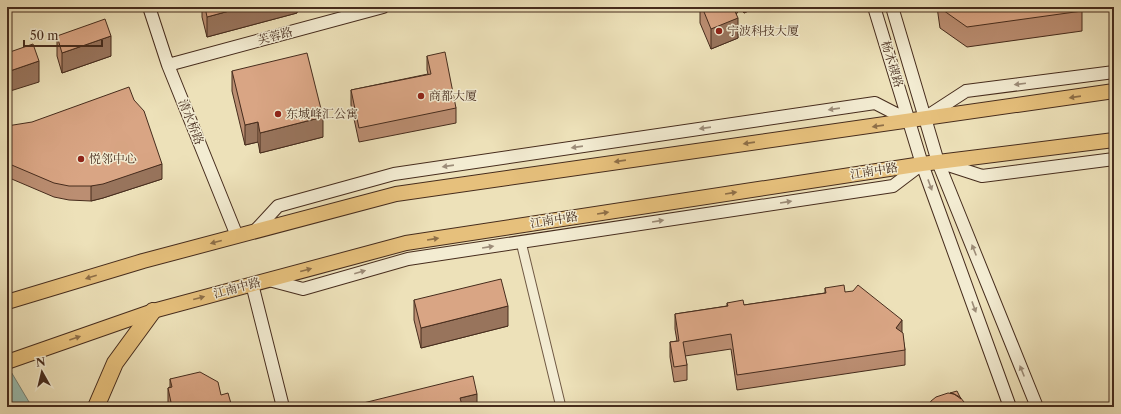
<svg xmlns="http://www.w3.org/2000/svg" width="1121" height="414" font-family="'Libre Caslon Text','Noto Serif SC',serif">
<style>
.water{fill:#99bdb1;stroke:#788376}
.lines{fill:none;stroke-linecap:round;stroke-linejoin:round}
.street-casing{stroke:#705944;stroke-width:11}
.secondary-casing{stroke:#462c1d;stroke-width:14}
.primary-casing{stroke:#462c1d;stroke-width:16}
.highway-casing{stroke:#462c1d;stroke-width:18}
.street{stroke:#f3ecd2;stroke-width:9}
.secondary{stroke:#f3ecd2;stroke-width:12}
.primary{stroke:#e6c07c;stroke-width:14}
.highway{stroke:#e6c07c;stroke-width:16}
.wall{fill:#bb8e72;stroke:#462c1d}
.shaded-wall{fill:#98745c;stroke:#462c1d}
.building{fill:#d9a584;stroke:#462c1d}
.oneway{fill:#9c8c78}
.oneway2{fill:#8e6f48}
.poi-dot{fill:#8f2418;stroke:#f3ecd2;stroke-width:1.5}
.labels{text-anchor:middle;stroke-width:3;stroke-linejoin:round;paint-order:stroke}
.poi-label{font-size:12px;fill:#462c1d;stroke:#f3ecd2;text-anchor:start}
.street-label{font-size:12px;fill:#462c1d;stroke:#f3ecd2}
</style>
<rect width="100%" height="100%" fill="#ede1b9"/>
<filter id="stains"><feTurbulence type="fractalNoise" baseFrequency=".005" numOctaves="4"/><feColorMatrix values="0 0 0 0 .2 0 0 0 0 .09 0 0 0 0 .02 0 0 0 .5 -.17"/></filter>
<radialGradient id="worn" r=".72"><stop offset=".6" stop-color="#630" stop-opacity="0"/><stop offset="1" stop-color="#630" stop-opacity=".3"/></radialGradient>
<path class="water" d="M7,365L32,407H7Z"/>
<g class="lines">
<g class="street-casing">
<path id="street" d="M521,242L561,407"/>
</g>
<g class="secondary-casing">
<path id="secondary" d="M149,7L168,65L237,236
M874,7L922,164L1010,407
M892,7L938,162L1037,407
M168,65L383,7
M926,117L966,91L1114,72
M939,162L982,176L1114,159
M254,232L278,206L394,174L875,103L910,121
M269,280L303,289L408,259L893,186L922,164
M252,284L283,407"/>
</g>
<g class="primary-casing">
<path id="primary" d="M7,302L143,261L396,194L1114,91
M7,362L153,311L406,243L922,164L1114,140"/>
</g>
<g class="highway-casing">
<path id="highway" d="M96,407L115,363L153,311"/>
</g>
<use href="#street" class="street"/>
<use href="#secondary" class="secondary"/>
<use href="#primary" class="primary"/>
<use href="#highway" class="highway"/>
</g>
<path class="wall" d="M202,7H297V13L207,37L202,17Z
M700,7H757L744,13L740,9L736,14L738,38L711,49L700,23Z
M937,7H1082V31L967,47L940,28Z
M57,36L111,56L62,73L57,56Z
M427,56L456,108V123L359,142L351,105V90L428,74L427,70Z
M232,71L323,137L260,153L258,142L245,145L232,91Z
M7,126L162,179L103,198L91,201L69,200L54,197L7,177Z
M825,288L845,292L902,333L905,350V365L737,390L731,349L685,356L687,365V380L674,382L670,357V342L677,341L675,329V314L727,306V303L744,305L825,293Z
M414,300L508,326L421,348L414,320Z
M170,379L221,395L232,407H168V388L170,387Z"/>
<path class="shaded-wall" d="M244,7H297V13L207,37V17Z
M309,7H317L309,9Z
M731,7H740V9L732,20L738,18V38L711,49V29Z
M744,7H757L744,13Z
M111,36V56L62,73V53Z
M39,61V82L7,92V72Z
M323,117V137L260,153V133Z
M258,122V142L245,145V125Z
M162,164V179L103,198L91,201V186Z
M508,306V326L421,348V328Z
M902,320V334L896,328Z
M477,394V407H454L460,398Z
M438,404V407H426Z"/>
<path class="building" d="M205,7H244L207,17Z
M702,7H733L738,18L711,29Z
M940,7H1082V11L967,27L940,8Z
M105,19L111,36L62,53L57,36Z
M33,44L39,61L7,72V53Z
M445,52L456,108L359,128L351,90L431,74L427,56Z
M307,53L323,117L260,133L258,122L245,125L232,71Z
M129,87L134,100L144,111L162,164L103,184L91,186H69L54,183L7,163V126L32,122Z
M501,279L508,306L421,328L414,300Z
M844,285L845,292L853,291L858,285L902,320L896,328L903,333L905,350L737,375L731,334L683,342L687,365L674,367L670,342L679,341L675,314L728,306L727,303L743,300L744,305L826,293L825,288Z
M200,372L218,382L221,395L228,393L232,407H172L168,388L172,387L170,379Z
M473,376L477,394L460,398L462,405L454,407H439L438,404L426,407H347Z
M957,391L961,399L954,394L950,393Z
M948,393L954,394L960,397L964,402L966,407H928L931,401L936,397Z"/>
<defs><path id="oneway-solid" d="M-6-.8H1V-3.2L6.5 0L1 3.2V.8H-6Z"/></defs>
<g class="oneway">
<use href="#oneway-solid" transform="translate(1020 84) rotate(173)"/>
<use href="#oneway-solid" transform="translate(834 109) rotate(172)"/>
<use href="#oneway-solid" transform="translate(705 128) rotate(172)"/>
<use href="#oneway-solid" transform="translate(577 147) rotate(172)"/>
<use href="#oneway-solid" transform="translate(448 166) rotate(172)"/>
<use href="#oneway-solid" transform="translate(930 185) rotate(70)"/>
<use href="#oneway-solid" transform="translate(786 202) rotate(-9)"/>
<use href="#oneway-solid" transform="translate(658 221) rotate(-9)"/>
<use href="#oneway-solid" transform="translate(488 247) rotate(-9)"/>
<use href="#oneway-solid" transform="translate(974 250) rotate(-112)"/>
<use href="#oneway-solid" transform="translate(360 272) rotate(-16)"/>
<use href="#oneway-solid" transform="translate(974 307) rotate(70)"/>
<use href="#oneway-solid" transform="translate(1022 371) rotate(-112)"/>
</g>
<g class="oneway2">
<use href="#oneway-solid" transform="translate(1075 97) rotate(172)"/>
<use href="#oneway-solid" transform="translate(878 126) rotate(172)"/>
<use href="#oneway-solid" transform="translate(749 143) rotate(172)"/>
<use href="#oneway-solid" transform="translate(620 161) rotate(172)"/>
<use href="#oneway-solid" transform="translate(731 193) rotate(-9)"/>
<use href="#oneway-solid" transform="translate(603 213) rotate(-9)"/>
<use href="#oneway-solid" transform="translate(433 239) rotate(-9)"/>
<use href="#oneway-solid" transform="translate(216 242) rotate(165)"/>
<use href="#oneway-solid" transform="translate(306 270) rotate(-15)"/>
<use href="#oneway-solid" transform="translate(91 277) rotate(163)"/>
<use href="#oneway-solid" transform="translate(199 298) rotate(-15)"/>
<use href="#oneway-solid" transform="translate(75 338) rotate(-19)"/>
</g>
<g class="poi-dot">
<circle cx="719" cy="31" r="4"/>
<circle cx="421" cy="96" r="4"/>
<circle cx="278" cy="114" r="4"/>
<circle cx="81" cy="159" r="4"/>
</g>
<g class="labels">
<g class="poi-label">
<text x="727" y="35">宁波科技大厦</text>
<text x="429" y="100">商都大厦</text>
<text x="286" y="118">东城峰汇公寓</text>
<text x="89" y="163">悦邻中心</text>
</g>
<g class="street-label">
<text transform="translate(275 36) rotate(-15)" y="4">芙蓉路</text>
<text transform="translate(892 64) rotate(73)" y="4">杨木碶路</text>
<text transform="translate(191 122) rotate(68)" y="4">清水桥路</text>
<text transform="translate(874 171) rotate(-9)" y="4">江南中路</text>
<text transform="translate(554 220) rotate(-9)" y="4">江南中路</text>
<text transform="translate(237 288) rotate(-15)" y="4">江南中路</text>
</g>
</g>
<rect width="1121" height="414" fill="none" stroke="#ede1b9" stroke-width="24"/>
<rect x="8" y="8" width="1105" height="398" fill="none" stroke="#462c1d" stroke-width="2"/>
<rect x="12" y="12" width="1097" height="390" fill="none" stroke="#462c1d"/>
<g transform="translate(42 372) rotate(352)" stroke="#f3ecd2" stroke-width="3" paint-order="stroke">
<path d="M0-3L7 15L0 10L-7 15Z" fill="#462c1d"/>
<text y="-6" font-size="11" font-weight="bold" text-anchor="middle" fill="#462c1d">N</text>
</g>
<path d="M24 40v6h78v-6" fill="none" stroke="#462c1d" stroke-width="2"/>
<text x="30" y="40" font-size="12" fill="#462c1d" stroke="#f3ecd2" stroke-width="3" paint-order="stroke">50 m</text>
<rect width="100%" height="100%" filter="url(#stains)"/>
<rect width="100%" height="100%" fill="url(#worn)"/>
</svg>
